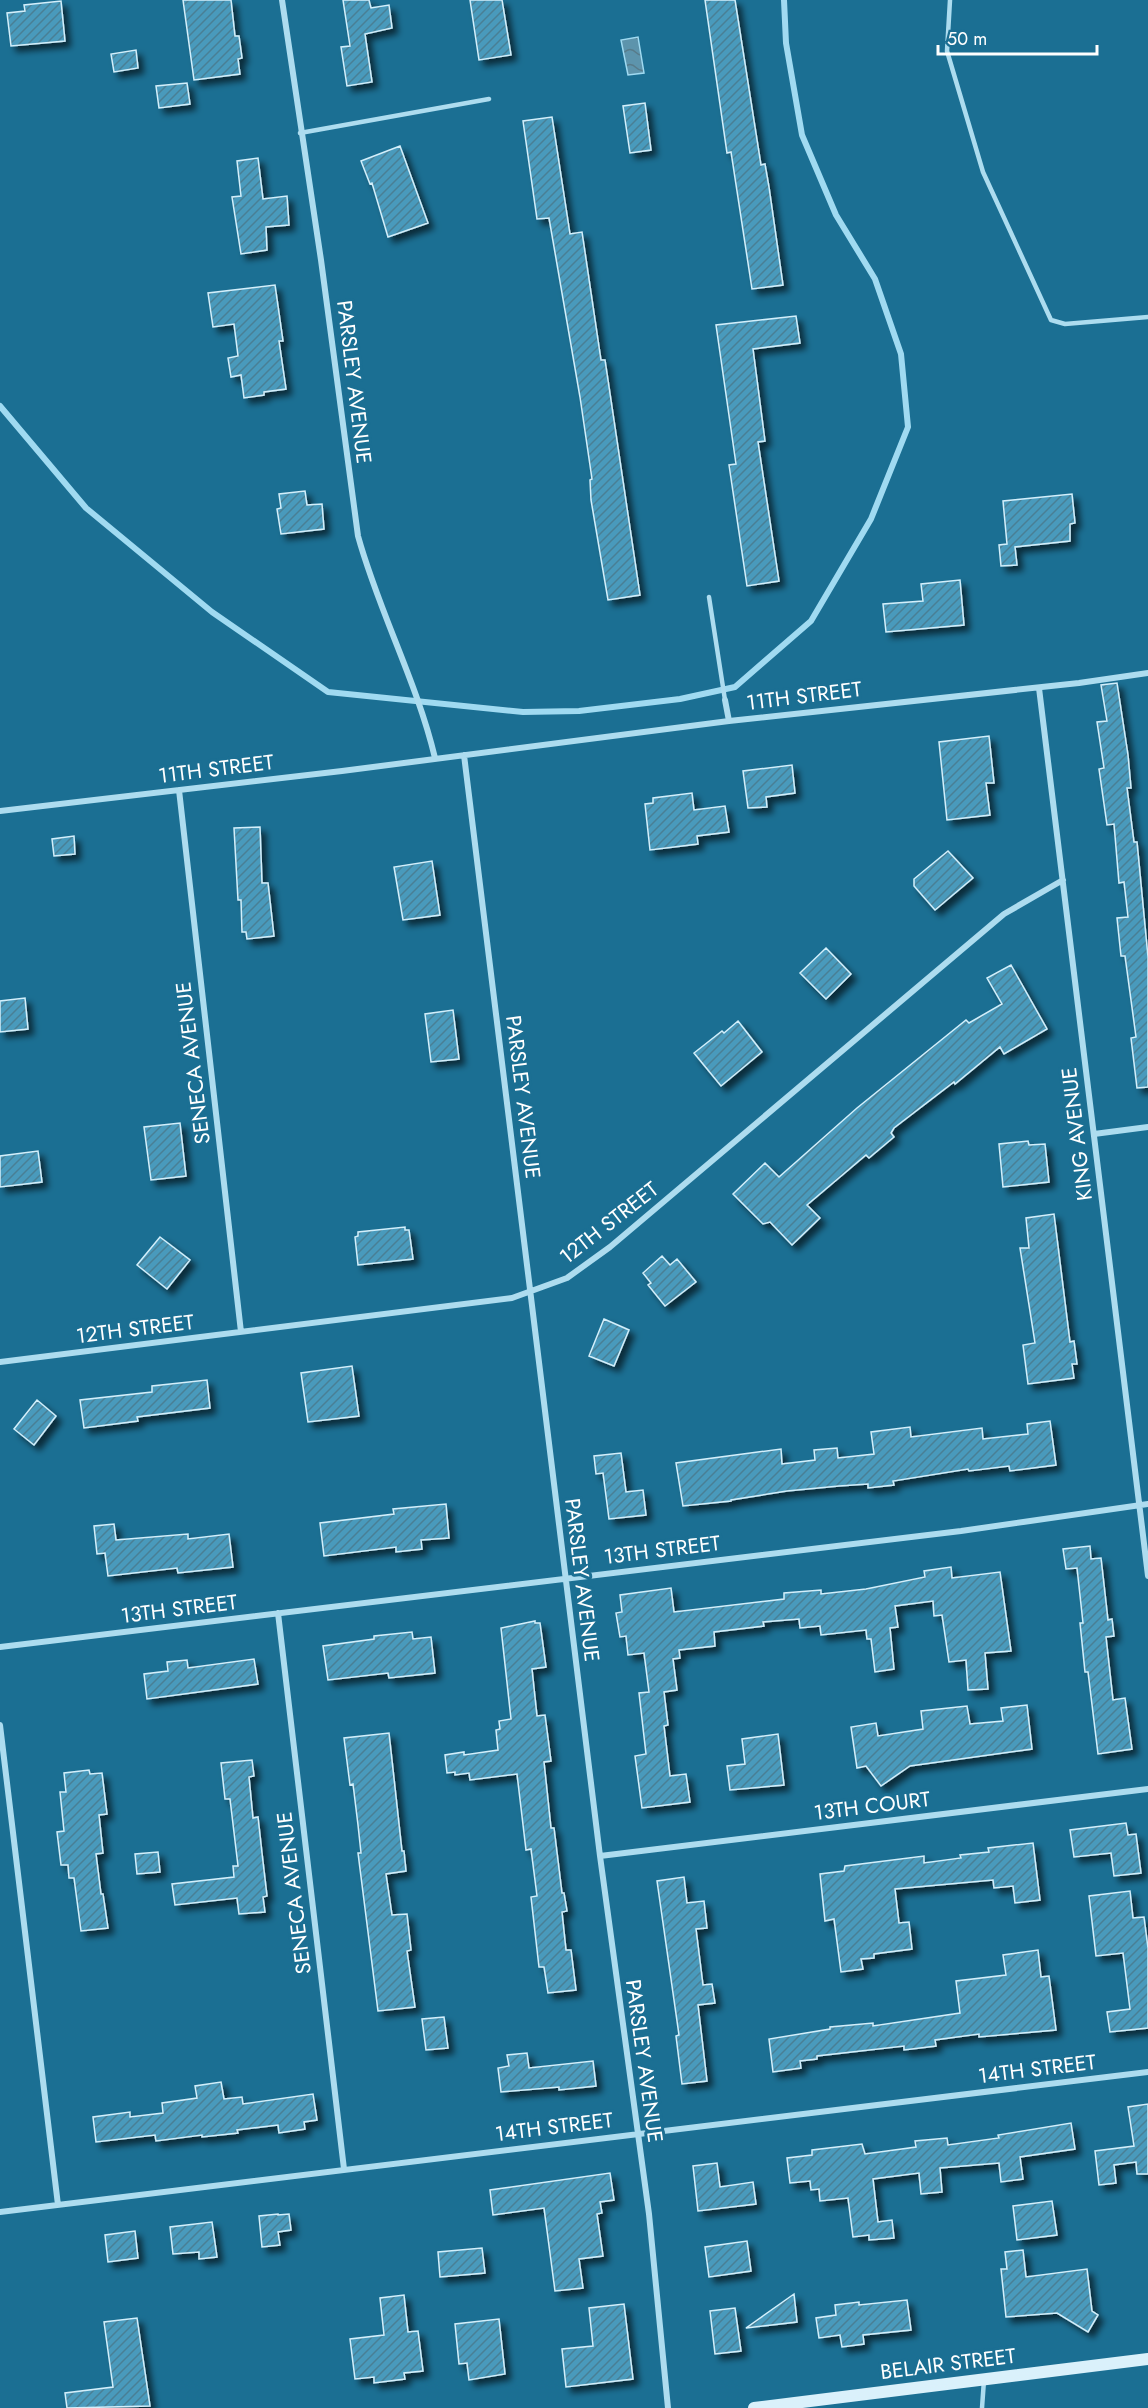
<svg xmlns="http://www.w3.org/2000/svg" width="1148" height="2408" font-family="Jost,sans-serif">
<style>
.water{fill:url(#water-waves);stroke:#a0daf1;stroke-width:1.5}
.lines{fill:none;stroke-linecap:round;stroke-linejoin:round}
.stream{stroke:#a0daf1;stroke-width:6}
.building{fill:url(#building-hatch);stroke:#d3effb;stroke-width:1.5;filter:url(#shadow)}
.lane{stroke:#addcef;stroke-width:4.5}
.street{stroke:#addcef;stroke-width:6}
.secondary{stroke:#daf1fb;stroke-width:12}
.labels{text-anchor:middle;stroke-width:6;stroke-linejoin:round;paint-order:stroke}
.street-label{font-size:21px;fill:#fff;stroke:#1b6f93}
</style>
<defs>
<pattern id="water-waves" width="16" height="10" patternUnits="userSpaceOnUse" patternTransform="scale(1.5)"><rect width="16" height="10" fill="#5d94ac"/><path d="M0 5q4-4 8 0t8 0" fill="none" stroke="#577b8a"/></pattern>
<pattern id="building-hatch" width="6" height="6" patternUnits="userSpaceOnUse" patternTransform="scale(1.5)"><rect width="6" height="6" fill="#499abc"/><path d="M-1 1l2-2M0 6l6-6M5 7l2-2" fill="none" stroke="#4a7f95"/></pattern>
<filter id="shadow"><feDropShadow dx="5.5" dy="5.5" stdDeviation="3" flood-color="#0009"/></filter>
</defs>
<rect width="100%" height="100%" fill="#1b6f93"/>
<path class="water" d="M638,37L644,73L628,75L621,40Z"/>
<g class="lines">
<path class="stream" d="M0,406L86,508L212,612L328,692L523,712L579,711L680,699L735,687L811,621L871,519L908,427L901,354L875,279L836,215L802,135L786,43L784,0"/>
</g>
<path class="building" d="M183,0H231L235,36H239L242,58L238,59L240,74L194,80Z
M343,0H369L371,8L389,5L392,28L365,34L372,82L347,86L341,47L350,46Z
M470,0H502L511,55L479,60Z
M705,0H735L761,165L765,164L769,187L783,285L752,289L731,152L727,153Z
M61,1L65,41L11,46L7,13L25,11L24,5Z
M136,50L138,68L114,72L111,54Z
M187,83L190,104L159,108L156,86Z
M645,103L651,150L630,153L623,106Z
M552,117L570,234L582,232L601,360H605L640,595L608,600L591,500L590,480L592,479L580,397L549,218L537,219L523,121Z
M400,146L428,223L388,237L372,183L370,184L361,161Z
M258,158L263,199L287,196L289,225L266,227L267,250L241,254L232,197L241,196L237,161Z
M275,285L283,341H279L286,389L264,392V395L244,398L241,375L231,377L228,358L238,356L234,324L213,327L208,293Z
M796,316L800,343L753,349L765,441L758,442L779,581L747,586L729,465L736,464L716,325Z
M305,491L307,505L322,504L324,529L281,534L277,509L281,508L279,494Z
M1072,494L1075,523L1070,524V541L1015,547L1017,565L1001,566L999,545L1007,544L1003,501Z
M960,580L964,625L886,632L883,604L923,601L921,584Z
M1117,683L1128,755L1131,788H1127L1134,842H1137L1148,957V1087L1137,1088L1131,1038L1136,1037L1125,956H1121L1117,918L1128,917L1124,882L1119,883L1114,824L1107,825L1099,769L1104,768L1097,722L1107,721L1101,685Z
M989,736L994,783H986L990,815L947,820L939,742Z
M792,765L795,793L766,797L767,807L748,808L743,771Z
M692,793L694,810L725,806L729,832L697,836L698,844L650,850L645,804L653,803V798Z
M260,827L262,883H268L274,936L247,939L246,932H242L241,900H238L234,828Z
M74,836L75,854L54,856L52,839Z
M948,851L973,878L935,910L914,886V879Z
M432,861L440,915L403,920L394,867Z
M826,948L851,974L826,999L800,973Z
M1011,965L1047,1029L1004,1054L1000,1047L955,1084L954,1082L894,1128L891,1133L894,1137L869,1158L866,1155L807,1205L820,1218L792,1245L770,1222L763,1224L733,1194L765,1163L779,1177L857,1108L966,1020L969,1023L1002,1004L987,978Z
M25,998L28,1029L0,1032V1001Z
M453,1010L459,1059L431,1062L425,1014Z
M738,1021L762,1052L721,1086L694,1053L722,1031L724,1033Z
M180,1123L186,1176L151,1180L144,1127Z
M1028,1141L1029,1145L1045,1144L1049,1182L1003,1187L999,1144Z
M38,1151L42,1182L0,1187V1156Z
M1054,1214L1070,1342L1074,1341L1077,1364H1072L1074,1378L1028,1384L1023,1345L1035,1343L1020,1248H1029L1026,1218Z
M405,1227V1230H409L413,1259L358,1265L355,1237L358,1236V1232Z
M160,1237L190,1260L167,1289L137,1265Z
M662,1256L670,1265L677,1259L696,1282L665,1306L648,1285L651,1283L643,1273Z
M604,1319L629,1330L614,1366L589,1356Z
M352,1366L359,1416L308,1422L301,1373Z
M207,1380L210,1408L137,1417L138,1421L84,1428L80,1400L152,1392V1386Z
M37,1400L56,1416L34,1445L14,1429Z
M1050,1421L1056,1465L1010,1471L1009,1466L969,1471L968,1469L893,1481L894,1485L868,1488V1484L839,1486L787,1491L731,1500V1501L683,1506L676,1463L781,1449L782,1464L815,1460L814,1450L837,1448L838,1458L874,1454L871,1432L910,1427L911,1437L982,1428L983,1439L1028,1434L1027,1424Z
M621,1453L626,1492L643,1490L646,1515L609,1519L603,1473L596,1474L594,1456Z
M446,1504L449,1538L421,1540L422,1549L396,1552V1547L324,1556L320,1523L394,1514L393,1509Z
M114,1524L116,1540L188,1534V1539L229,1534L233,1567L178,1573L177,1568L108,1576L105,1553L97,1554L94,1526Z
M1090,1546L1091,1559L1101,1558L1108,1620L1112,1619L1114,1636L1106,1637L1113,1700L1125,1698L1132,1749L1098,1754L1088,1672H1085L1080,1623H1083L1077,1568L1066,1569L1063,1549Z
M951,1567L952,1578L1000,1572L1011,1651L985,1653L988,1689L968,1690L966,1660L949,1662L942,1615L934,1616L933,1601L895,1606L898,1627L890,1628L894,1669L875,1672L871,1639H867L866,1630L821,1635L820,1626L800,1628L799,1619L763,1622L764,1626L714,1632L715,1646L679,1650L680,1658L673,1659L677,1690L664,1692L668,1725L664,1726L670,1776L686,1774L690,1802L642,1808L635,1756L646,1754L639,1693L649,1692L644,1653L628,1655L626,1636L620,1637L616,1613L622,1612L620,1595L671,1588L674,1612L784,1599V1593L821,1590V1594L866,1589L925,1577L924,1571Z
M535,1621V1623H540L546,1667L532,1669L537,1716L545,1715L551,1761L544,1762L551,1828H554L562,1893H564L567,1911L562,1912L566,1950H571L576,1990L548,1993L544,1967H539L531,1897L537,1896L531,1849L526,1850L517,1774L470,1780L469,1773L455,1775V1772L447,1773L445,1755L464,1752V1755L498,1750L496,1730L500,1729L499,1721L511,1719L501,1628Z
M412,1632L413,1639L431,1637L435,1673L389,1678L388,1673L328,1680L323,1646L374,1639V1636Z
M254,1659L258,1684L147,1699L144,1674L168,1671L167,1662L187,1660L188,1668Z
M1027,1705L1032,1749L910,1766L881,1786L866,1766L857,1768L851,1727L876,1723L878,1736L923,1729L921,1711L967,1706L970,1724L1003,1721L1001,1708Z
M389,1733L402,1851H404L406,1871L386,1874L392,1915L407,1914L411,1950L407,1951L415,2007L378,2011L358,1853H361L358,1825L353,1784L350,1785L344,1738Z
M778,1734L784,1785L730,1790L727,1766L745,1764L742,1739Z
M252,1760L254,1776L249,1777L253,1818L258,1817L262,1853L267,1896L263,1897L265,1912L239,1914L237,1898L175,1905L172,1884L234,1877L233,1866H238L230,1799H225L221,1763Z
M89,1770L90,1774L102,1773L107,1814L99,1815L103,1853L96,1854L101,1894H103L108,1928L81,1931L74,1878H69L68,1865H61L57,1832L64,1831L60,1792H66L64,1773Z
M1126,1823L1128,1835L1136,1834L1141,1873L1114,1876L1111,1853L1074,1857L1070,1830Z
M1033,1843L1040,1900L1015,1903L1013,1886L994,1888L993,1880L895,1889L899,1923L909,1922L912,1949L874,1954V1958L861,1959L863,1969L841,1972L834,1919L825,1921L820,1874L844,1871L845,1866L924,1856V1863L961,1858L960,1855L989,1852L988,1848Z
M158,1852L160,1872L137,1874L135,1854Z
M684,1877L687,1903L704,1901L707,1928L696,1929L703,1985L712,1984L715,2003L698,2005L707,2081L682,2084L676,2036L679,2035L657,1881Z
M1130,1891L1133,1918L1144,1917L1148,1948V2028L1110,2032L1107,2012L1130,2009L1123,1953L1096,1956L1089,1896Z
M1038,1950L1041,1977L1049,1976L1056,2030L979,2037V2034L935,2040L936,2046L904,2050V2046L817,2056V2059L800,2061L801,2068L773,2072L769,2039L830,2029V2027L873,2023V2026L960,2013L956,1981L1006,1975L1003,1955Z
M444,2017L448,2048L426,2050L422,2019Z
M527,2053L529,2068L593,2061L596,2086L559,2090V2087L501,2092L498,2068L509,2066L507,2055Z
M221,2082L224,2099L242,2097L243,2104L313,2094L317,2120L304,2122L305,2129L279,2133L278,2125L237,2130L238,2133L202,2137V2135L156,2141L155,2135L96,2142L93,2117L130,2112V2117L163,2113L162,2103L197,2098L195,2086Z
M1148,2104V2174H1137L1136,2162L1114,2165L1116,2183L1099,2185L1095,2151L1134,2146L1128,2107Z
M1071,2123L1075,2149L1020,2157L1023,2179L1001,2182L999,2163L940,2168L942,2192L921,2194L919,2173L873,2179L878,2222L892,2220L894,2238L869,2240V2235L853,2237L848,2198L820,2201L819,2189L811,2190L810,2181L790,2183L787,2158L812,2155V2150L862,2144L865,2154L916,2147L915,2141L947,2138L948,2145L999,2138L998,2135Z
M717,2163L720,2187L753,2182L756,2204L698,2211L693,2166Z
M610,2173L614,2200L600,2202L602,2213L597,2214L603,2256L579,2259L583,2288L555,2291L544,2208L493,2215L490,2190Z
M1052,2201L1057,2235L1017,2240L1013,2206Z
M278,2214V2215L289,2214L291,2230L278,2232L280,2245L262,2247L259,2216Z
M212,2222L217,2257L199,2259V2252L173,2254L170,2227Z
M135,2231L138,2258L108,2262L105,2235Z
M747,2241L751,2271L709,2277L705,2247Z
M482,2248L485,2273L440,2277L438,2252Z
M1023,2250L1026,2277L1087,2269L1092,2311L1098,2315L1088,2332L1057,2313L1006,2317L1001,2269H1007L1005,2252Z
M794,2294L797,2322L746,2328Z
M404,2295L408,2332L418,2331L423,2371L404,2373L405,2379L374,2383V2377L355,2379L350,2339L384,2335L380,2298Z
M907,2300L911,2330L863,2335L864,2344L842,2347L840,2335L819,2338L816,2318L836,2315L835,2305L859,2302V2305Z
M624,2304L633,2379L566,2387L562,2349L593,2346L589,2308Z
M735,2308L741,2351L715,2354L710,2311Z
M137,2318L150,2406L67,2408L65,2393L113,2387L104,2322Z
M499,2319L505,2374L469,2380L467,2363L459,2364L455,2324Z"/>
<g class="lines">
<path class="lane" d="M950,0L947,51L983,172L1051,320L1065,324L1148,317
M300,133L489,99
M709,597L725,700
M982,2408L984,2380"/>
<path class="street" d="M282,0L321,260L358,536C379,612 417,682 435,758
M1039,688L1148,1576
M725,700L729,721
M464,755L600,1856L649,2214L668,2408
M179,790L241,1332
M0,811L342,771L729,721L1079,683L1148,673
M1094,1134L1148,1127
M0,1362L512,1298L567,1278L610,1247L1004,914L1063,880
M278,1613L344,2169
M0,1647L961,1531L1148,1504
M0,1725L58,2205
M600,1856L1148,1789
M0,2212L1148,2072"/>
<path class="secondary" d="M754,2408L1148,2359"/>
</g>
<g class="labels">
<g class="street-label">
<text transform="translate(354 382) rotate(83)" y="7">PARSLEY AVENUE</text>
<text transform="translate(804 696) rotate(-7)" y="7">11TH STREET</text>
<text transform="translate(216 769) rotate(-7)" y="7">11TH STREET</text>
<text transform="translate(193 1063) rotate(-97)" y="7">SENECA AVENUE</text>
<text transform="translate(523 1097) rotate(83)" y="7">PARSLEY AVENUE</text>
<text transform="translate(1077 1134) rotate(-97)" y="7">KING AVENUE</text>
<text transform="translate(609 1223) rotate(-38)" y="7">12TH STREET</text>
<text transform="translate(135 1329) rotate(-7)" y="7">12TH STREET</text>
<text transform="translate(662 1550) rotate(-7)" y="7">13TH STREET</text>
<text transform="translate(582 1580) rotate(83)" y="7">PARSLEY AVENUE</text>
<text transform="translate(179 1609) rotate(-7)" y="7">13TH STREET</text>
<text transform="translate(872 1806) rotate(-7)" y="7">13TH COURT</text>
<text transform="translate(294 1893) rotate(-97)" y="7">SENECA AVENUE</text>
<text transform="translate(644 2061) rotate(82)" y="7">PARSLEY AVENUE</text>
<text transform="translate(1037 2069) rotate(-7)" y="7">14TH STREET</text>
<text transform="translate(554 2127) rotate(-7)" y="7">14TH STREET</text>
<text transform="translate(948 2364) rotate(-7)" y="7">BELAIR STREET</text>
</g>
</g>
<path d="M938 45v9h159v-9" fill="none" stroke="#ffffff" stroke-width="3"/>
<text x="947" y="45" font-size="18" fill="#ffffff" stroke="#1b6f93" stroke-width="4.5" paint-order="stroke">50 m</text>
</svg>
